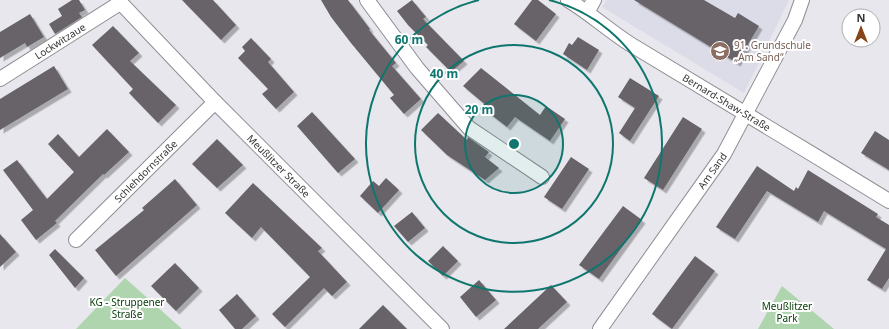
<svg xmlns="http://www.w3.org/2000/svg" width="889" height="329" font-family="'Noto Sans',sans-serif">
<style>
.built{fill:#dcdce9}
.green{fill:#aed5ad}
.building{fill:#676469;filter:url(#shadow)}
.lines{fill:none;stroke-linecap:round;stroke-linejoin:round}
.minor-casing{stroke:#8f8e94;stroke-width:16}
.minor{stroke:#fff;stroke-width:14}
.ring{fill:none;stroke:#0f766e;stroke-width:2}
.labels{text-anchor:middle;stroke-width:4;stroke-linejoin:round;paint-order:stroke}
.street-label{font-size:10px;fill:#353537;stroke:#fff}
.education-label{font-size:10px;fill:#785e54;stroke:#fff;text-anchor:start}
.park-label{font-size:10px;fill:#003a06;stroke:#fff}
.centre{fill:#0f766e;stroke:#fff;stroke-width:2}
.ring-label{font-size:12px;text-anchor:middle;font-weight:bold;fill:#0f766e;stroke:#fff;stroke-width:4;stroke-linejoin:round;paint-order:stroke}
</style>
<defs>
<filter id="shadow"><feDropShadow dx="3.5" dy="3.5" stdDeviation="0" flood-color="#0004"/></filter>
</defs>
<rect width="100%" height="100%" fill="#e7e7ed"/>
<path class="built" d="M607,0H789L744,93L602,7Z"/>
<path class="green" d="M125,278L182,329H76Z
M782,286L834,329H758Z"/>
<path class="building" d="M72,0H79L85,10L79,13L82,17L55,34L49,24L62,16L58,9Z
M182,0H213L236,25L221,40Z
M321,0H348L370,29L369,30L396,63L392,66L421,99L404,114L390,98L394,95L351,43L331,17Z
M412,0L426,17L423,19L464,61L451,72L426,47L428,45L408,25L397,11Z
M532,0H538L556,14L536,41L514,24Z
M634,0H704L735,18L738,13L759,26L737,63Z
M30,14L44,37L27,47L25,43L0,58V32Z
M113,26L139,53L130,61L176,105L158,123L129,93L133,89L92,45Z
M578,37L599,50L587,70L563,54L569,43L572,45Z
M251,38L271,59L268,62L294,92L276,109L262,94L268,89L238,58L245,51L242,47Z
M54,66L68,89L0,130V99Z
M481,68L540,115L546,106L565,119L550,141L515,117L507,127L485,110L488,107L463,86Z
M630,78L659,96L630,141L619,133L635,108L618,97Z
M312,112L355,159L338,173L297,126Z
M438,113L467,140L468,137L489,152L485,157L499,168L485,180L447,155L421,130Z
M683,117L702,129L663,190L644,178Z
M107,129L129,152L104,175L103,174L55,221L57,223L36,240L21,220L33,210L3,170L17,160L47,199L74,172L48,144L58,134L79,157Z
M875,131L889,140V170L861,153Z
M217,139L243,165L217,188L192,164Z
M571,157L589,169L562,209L544,197Z
M757,166L794,191L796,187L798,189L808,170L878,214L876,217L889,225V278L882,289L867,280L886,249L824,211L818,222L767,191L735,239L716,227Z
M386,178L399,190L378,213L360,196L373,181L379,186Z
M175,179L197,205L116,276L95,250L144,210L142,208Z
M253,183L322,248L318,251L347,282L332,296L324,288L285,327L272,314L310,277L261,227L252,238L225,213Z
M623,206L642,220L599,279L579,265Z
M412,212L425,228L408,242L394,226Z
M0,234L16,252L0,267Z
M443,246L458,261L443,276L428,261Z
M55,249L84,278L75,288L49,255Z
M695,256L715,271L672,329L652,314Z
M175,263L199,288L176,311L151,286Z
M479,280L496,300L476,317L460,297Z
M551,285L567,302L538,329H504Z
M237,294L256,316L242,329H235L219,310Z
M383,305L407,329H359Z"/>
<g class="lines">
<g class="minor-casing">
<g id="minor">
<path id="s1" d="M118,0L215,102L442,329"/>
<path d="M367,0L417,68L469,128L542,177"/>
<path id="s2" d="M568,0C590,13 608,30 630,44C716,96 803,148 889,201"/>
<path d="M588,11L594,0"/>
<path id="s3" d="M0,79L120,3"/>
<path id="s4" d="M76,240L215,102"/>
<path id="s5" d="M600,329L724,154L795,20L802,0"/>
</g>
</g>
<use href="#minor" class="minor"/>
</g>
<circle cx="514" cy="144" r="49" fill="#0f766e" fill-opacity=".12"/>
<g class="ring">
<circle cx="514" cy="144" r="49"/>
<circle cx="514" cy="144" r="99"/>
<path d="M549 0A148 148 0 1 1 479 0"/>
</g>
<defs>
<g id="school-disc" transform="scale(1)"><circle r="9.5" fill="#8d6e63" stroke="#fff"/><path d="M0-5L7-2L0 1L-7-2ZM-4 1L0 2.5L4 1V4Q0 6-4 4Z" fill="#fff"/></g>
</defs>
<g fill-rule="evenodd">
<use href="#school-disc" x="720" y="51"/>
</g>
<g class="labels">
<g class="street-label">
<text dy="4" stroke="none"><textPath href="#s3" startOffset="71">Lockwitzaue</textPath></text>
<text dy="4" stroke="none"><textPath href="#s2" startOffset="189">Bernard-Shaw-Straße</textPath></text>
<text dy="4" stroke="none"><textPath href="#s1" startOffset="231">Meußlitzer Straße</textPath></text>
<text dy="4" stroke="none"><textPath href="#s4" startOffset="98">Schlehdornstraße</textPath></text>
<text dy="4" stroke="none"><textPath href="#s5" startOffset="194">Am Sand</textPath></text>
</g>
<g class="education-label">
<text x="734" y="49">91. Grundschule<tspan x="734" dy="12">„Am Sand“</tspan></text>
</g>
<g class="park-label">
<text x="127" y="306">KG - Struppener<tspan x="127" dy="12">Straße</tspan></text>
<text x="787" y="310">Meußlitzer<tspan x="787" dy="12">Park</tspan></text>
</g>
</g>
<circle cx="514" cy="144" r="6" class="centre"/>
<g class="ring-label">
<text x="409" y="44">60 m</text>
<text x="444" y="78">40 m</text>
<text x="479" y="114">20 m</text>
</g>
<g transform="translate(861 28)"><circle r="19" fill="#ffffff" stroke="#aeaeaf"/>
<path d="M0-3L7 15L0 10L-7 15Z" fill="#874416"/>
<text y="-6" font-size="11" font-weight="bold" text-anchor="middle" fill="#353537">N</text>
</g>
</svg>
